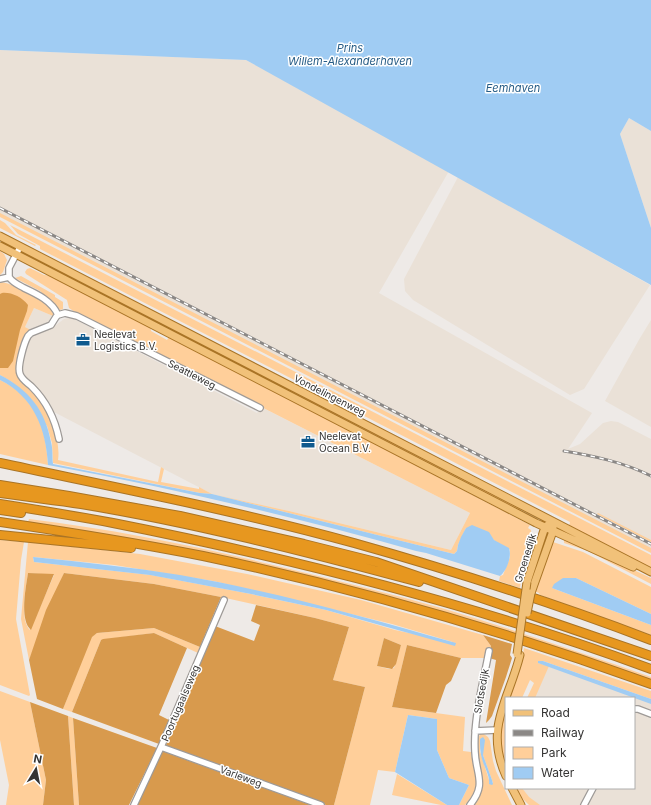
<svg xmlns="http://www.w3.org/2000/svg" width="651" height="805" font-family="Inter,sans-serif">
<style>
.built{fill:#eae1d7}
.green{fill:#ffcf9a;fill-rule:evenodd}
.forest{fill:#d89a4d}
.water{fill:#a0ccf3}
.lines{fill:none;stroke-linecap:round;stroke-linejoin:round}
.minor-casing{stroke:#9e9a97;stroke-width:8}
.major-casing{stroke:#a97426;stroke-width:9}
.highway-casing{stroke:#a97426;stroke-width:10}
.minor{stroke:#fff;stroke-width:5.5}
.major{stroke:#f1c179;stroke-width:7}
.highway{stroke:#e7971f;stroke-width:8}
.rail-casing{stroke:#8b8886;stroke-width:3}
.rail{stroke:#fff;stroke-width:1.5;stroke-dasharray:4.5;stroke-linecap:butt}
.major-bridge-casing{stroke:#a97426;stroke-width:9;stroke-linecap:butt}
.major-bridge{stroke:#f1c179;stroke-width:7}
.labels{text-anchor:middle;stroke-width:3;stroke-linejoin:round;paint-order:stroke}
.poi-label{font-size:10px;fill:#353433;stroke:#fff;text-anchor:start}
.street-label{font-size:10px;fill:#353433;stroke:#fff}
.water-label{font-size:11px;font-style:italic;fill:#265c86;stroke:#fff}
</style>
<rect width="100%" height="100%" fill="#eeeae7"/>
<path class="built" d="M0,50L246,60L449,171L379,293L592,413L568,449L580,444L603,423L611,421L618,422L651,439V552L0,216Z
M629,118L651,131V228L620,134Z
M458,177L650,285L584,389L570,395L413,300L405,291L404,279Z
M34,308L53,316L50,323L31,330L25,327Z
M68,318H72L257,413L261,407L470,513L451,550L289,511L212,494L52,411L22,376L20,367L29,340L31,335L56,325L64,319Z
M651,320V427L605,401L640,338Z
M545,663L651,702V805H538L529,800L520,788H634V698H531Z"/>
<path class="green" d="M0,213L651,548V553L0,217Z
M0,220L5,223L16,235L36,245L35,246L0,228Z
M10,225L651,555V569L569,526L570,522L40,249V246L18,234Z
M0,251L4,254L7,260L3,272L0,275Z
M49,267L85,285L99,290L521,508L520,511L49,268Z
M30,268L44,275L53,276L138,320L151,329V331L167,340L169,337L179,341L430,471L442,479L530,525L528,528L531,530L532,545V550L521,580L520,588L499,581L500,576L503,575L510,557V550C504,544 496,544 492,538L466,528L458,545L457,551L454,554L212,494L200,493L53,463L52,443L47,426L12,382L0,375V282C10,282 42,299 49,306C51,309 52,312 54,315L53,316L34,308L25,327L31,330C27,340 16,362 16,371C17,380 34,391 39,399C50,414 61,441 58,460L158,482L161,467L164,469L161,482L199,489V487L212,494L289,511L451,550L470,513L78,314L69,308L67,300L26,274L25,272L27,269Z
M21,276L55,295V297L63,302V309L60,310L40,291L15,278Z
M0,380C36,397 46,428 48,465L0,454Z
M598,513L651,540V542L597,514Z
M29,519C111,529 192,545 273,565C331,579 388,593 445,609C514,630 583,653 651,677V681L582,656L178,548L28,522Z
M564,538L567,539C569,543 574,545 578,544L651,578V584L588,551L564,543Z
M0,540L24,542L21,560L16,619L30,695L29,696L0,685Z
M28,542L140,554L247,574L361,600L483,635L491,646L489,658H461L407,645L392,707L465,717L463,751L471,752C474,779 486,780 465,805H459L469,785L449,778L437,750V719L408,715L395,772L378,770L370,805H334L365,687L333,680L349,627L315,618L221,597L154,584L64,573L29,660L21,619ZM33,557L114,565L213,581L252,590L392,624L456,643L395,630L326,610L251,594L151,575L34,562ZM28,573L54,575L30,630C19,619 26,588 28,573ZM384,638L401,645L394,668L389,669L377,666Z
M553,542L583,552L651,587V614L576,578L552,588L651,625V635L540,595L539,593L534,591Z
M154,628L200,647L198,653L154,633L101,640L72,712L63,709L91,637L97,633Z
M524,648L651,691V699L543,661H538V663L549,666L535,698H527L534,683L530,680L522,698H508L522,660Z
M0,691L30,702L46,780L43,805H6L9,785L0,740Z
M506,704V767L503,757L499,732Z
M68,716L73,718L79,805H74Z
M481,732L488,737L490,741L493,761L496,771L512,805H471L478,796L477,741ZM482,738L483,755L493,783L489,784V780L480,751Z
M397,774L447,805H441L392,795Z
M515,788H522L529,797L540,805H529L522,798Z"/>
<path class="forest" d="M2,293C11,292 22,297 28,305L27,311L20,330L13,361L8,368H0V294Z
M28,573L54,574L31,630C19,620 26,587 28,573Z
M64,573L154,584L221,597L200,647L154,628L97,633L92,637L63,709L37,699L29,660L46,610Z
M256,605L315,618L349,627L333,680L365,687L334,805H326L167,746L166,745L215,626L254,641L260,625L251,621Z
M154,633L187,648L159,715L169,720L159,744L72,712L101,640L103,639Z
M483,635L512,644L510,655L512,658L506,677L492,716L489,720L486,723L496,660L489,658L491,646Z
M384,638L401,645L396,664L392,669L377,666Z
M407,645L461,658L451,681L446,685L436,713L392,707Z
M30,702L68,716L74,805H43L46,780Z
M73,718L157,748L129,805H79Z
M162,751L311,805H136Z"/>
<path class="water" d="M0,0H651V131L629,118L620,134L651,228V285L246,60L0,50Z
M0,375C29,390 45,410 51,442C53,449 52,456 53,464L200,493L212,494L454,554L457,551L458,545L461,537L466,528L472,525L489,532L494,540L509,548C512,556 507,571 500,576L426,553L416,551C295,517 172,488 48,465C46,429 34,397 0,380Z
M33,557C82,562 131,567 180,575C273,591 365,617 456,643L455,646L326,610L251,594L150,575L34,562Z
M563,578H576L651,614V625L552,588L554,584Z
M538,661H543L651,699V704L538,663Z
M408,715L437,719V750L449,778L469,785L459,805H447L395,772Z
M483,737L485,740L483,755L492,780L493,784L492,785L489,784C490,775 484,767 482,759C480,752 480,746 480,739Z"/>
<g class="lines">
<g class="minor-casing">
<path id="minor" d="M9,277V268L20,247
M0,279L9,277C13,283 19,285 24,288C37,294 52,301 58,315
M59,439C55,419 47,402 32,387C28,383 22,380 20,374C17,367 24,343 28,336L31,333L51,325L56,317L58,315L65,313L77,316L260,408
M634,709H638L651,714
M475,731L497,730
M161,747L321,805
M134,805L161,747L224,600
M470,805C487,784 476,775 475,752C473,719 483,684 489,651
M584,805L593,788"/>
</g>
<g class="major-casing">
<path id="major" d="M0,236L651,572
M0,246L536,523L633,567
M527,582L545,527L548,525
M531,593L553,531V528
M506,776C484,727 509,700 520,655
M512,788L521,805"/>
</g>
<g class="highway-casing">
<path id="highway" d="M0,463C118,488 238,511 354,543C454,571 554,603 651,640
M0,485L69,496L180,516L304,544L376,562L651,656
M0,493C27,497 54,500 81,504C195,523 308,552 419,582
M0,504C38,510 76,516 113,523C295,559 477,605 651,669
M0,510L21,513
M0,522C68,532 136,543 203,556C355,588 505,631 651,684
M0,535L131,548"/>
</g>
<use href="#minor" class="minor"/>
<use href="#major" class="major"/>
<use href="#highway" class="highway"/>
<g class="rail-casing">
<path id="rail" d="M0,208L651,544
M564,451C594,456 623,462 651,476"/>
</g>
<use href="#rail" class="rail"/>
<g class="major-bridge-casing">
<path id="major-bridge" d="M527,613L531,593
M517,654L527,582"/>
</g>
<use href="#major-bridge" class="major-bridge"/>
</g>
<defs>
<g id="office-bare" transform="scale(1.08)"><path d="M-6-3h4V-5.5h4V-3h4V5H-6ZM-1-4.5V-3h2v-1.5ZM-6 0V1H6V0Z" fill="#0f5a8e" stroke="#fff" stroke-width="2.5" paint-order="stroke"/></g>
</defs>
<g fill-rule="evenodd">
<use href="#office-bare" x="83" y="340"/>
<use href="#office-bare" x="308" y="442"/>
</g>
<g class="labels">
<g class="poi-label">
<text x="94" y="338">Neelevat<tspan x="94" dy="12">Logistics B.V.</tspan></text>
<text x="319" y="440">Neelevat<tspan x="319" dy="12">Ocean B.V.</tspan></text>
</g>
<g class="street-label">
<text transform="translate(192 374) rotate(27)" y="4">Seattleweg</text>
<text transform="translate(330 395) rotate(27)" y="4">Vondelingenweg</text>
<text transform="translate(525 558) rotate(-73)" y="4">Groenedijk</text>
<text transform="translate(481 691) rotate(-80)" y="4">Slotsedijk</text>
<text transform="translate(180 703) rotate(-67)" y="4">Poortugaalseweg</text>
<text transform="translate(241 776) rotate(20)" y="4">Varleweg</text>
</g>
<g class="water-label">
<text x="350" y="52">Prins<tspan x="350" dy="13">Willem-Alexanderhaven</tspan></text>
<text x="513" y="92">Eemhaven</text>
</g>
</g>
<rect x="505" y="697" width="130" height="92" fill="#ffffff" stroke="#aeaead"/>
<rect x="513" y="710" width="20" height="6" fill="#f1c179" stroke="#aeaead"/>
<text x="541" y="717" font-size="12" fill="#353433">Road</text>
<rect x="513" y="730" width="20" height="6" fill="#8b8886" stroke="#aeaead"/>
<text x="541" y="737" font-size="12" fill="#353433">Railway</text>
<rect x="513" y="747" width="20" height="12" fill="#ffcf9a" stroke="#aeaead"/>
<text x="541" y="757" font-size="12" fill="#353433">Park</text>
<rect x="513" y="767" width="20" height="12" fill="#a0ccf3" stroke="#aeaead"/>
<text x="541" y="777" font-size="12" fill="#353433">Water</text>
<g transform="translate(36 769) rotate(10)" stroke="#ffffff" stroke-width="3" paint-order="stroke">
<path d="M0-3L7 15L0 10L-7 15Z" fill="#353433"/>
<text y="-6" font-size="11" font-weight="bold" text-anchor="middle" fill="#353433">N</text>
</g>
</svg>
